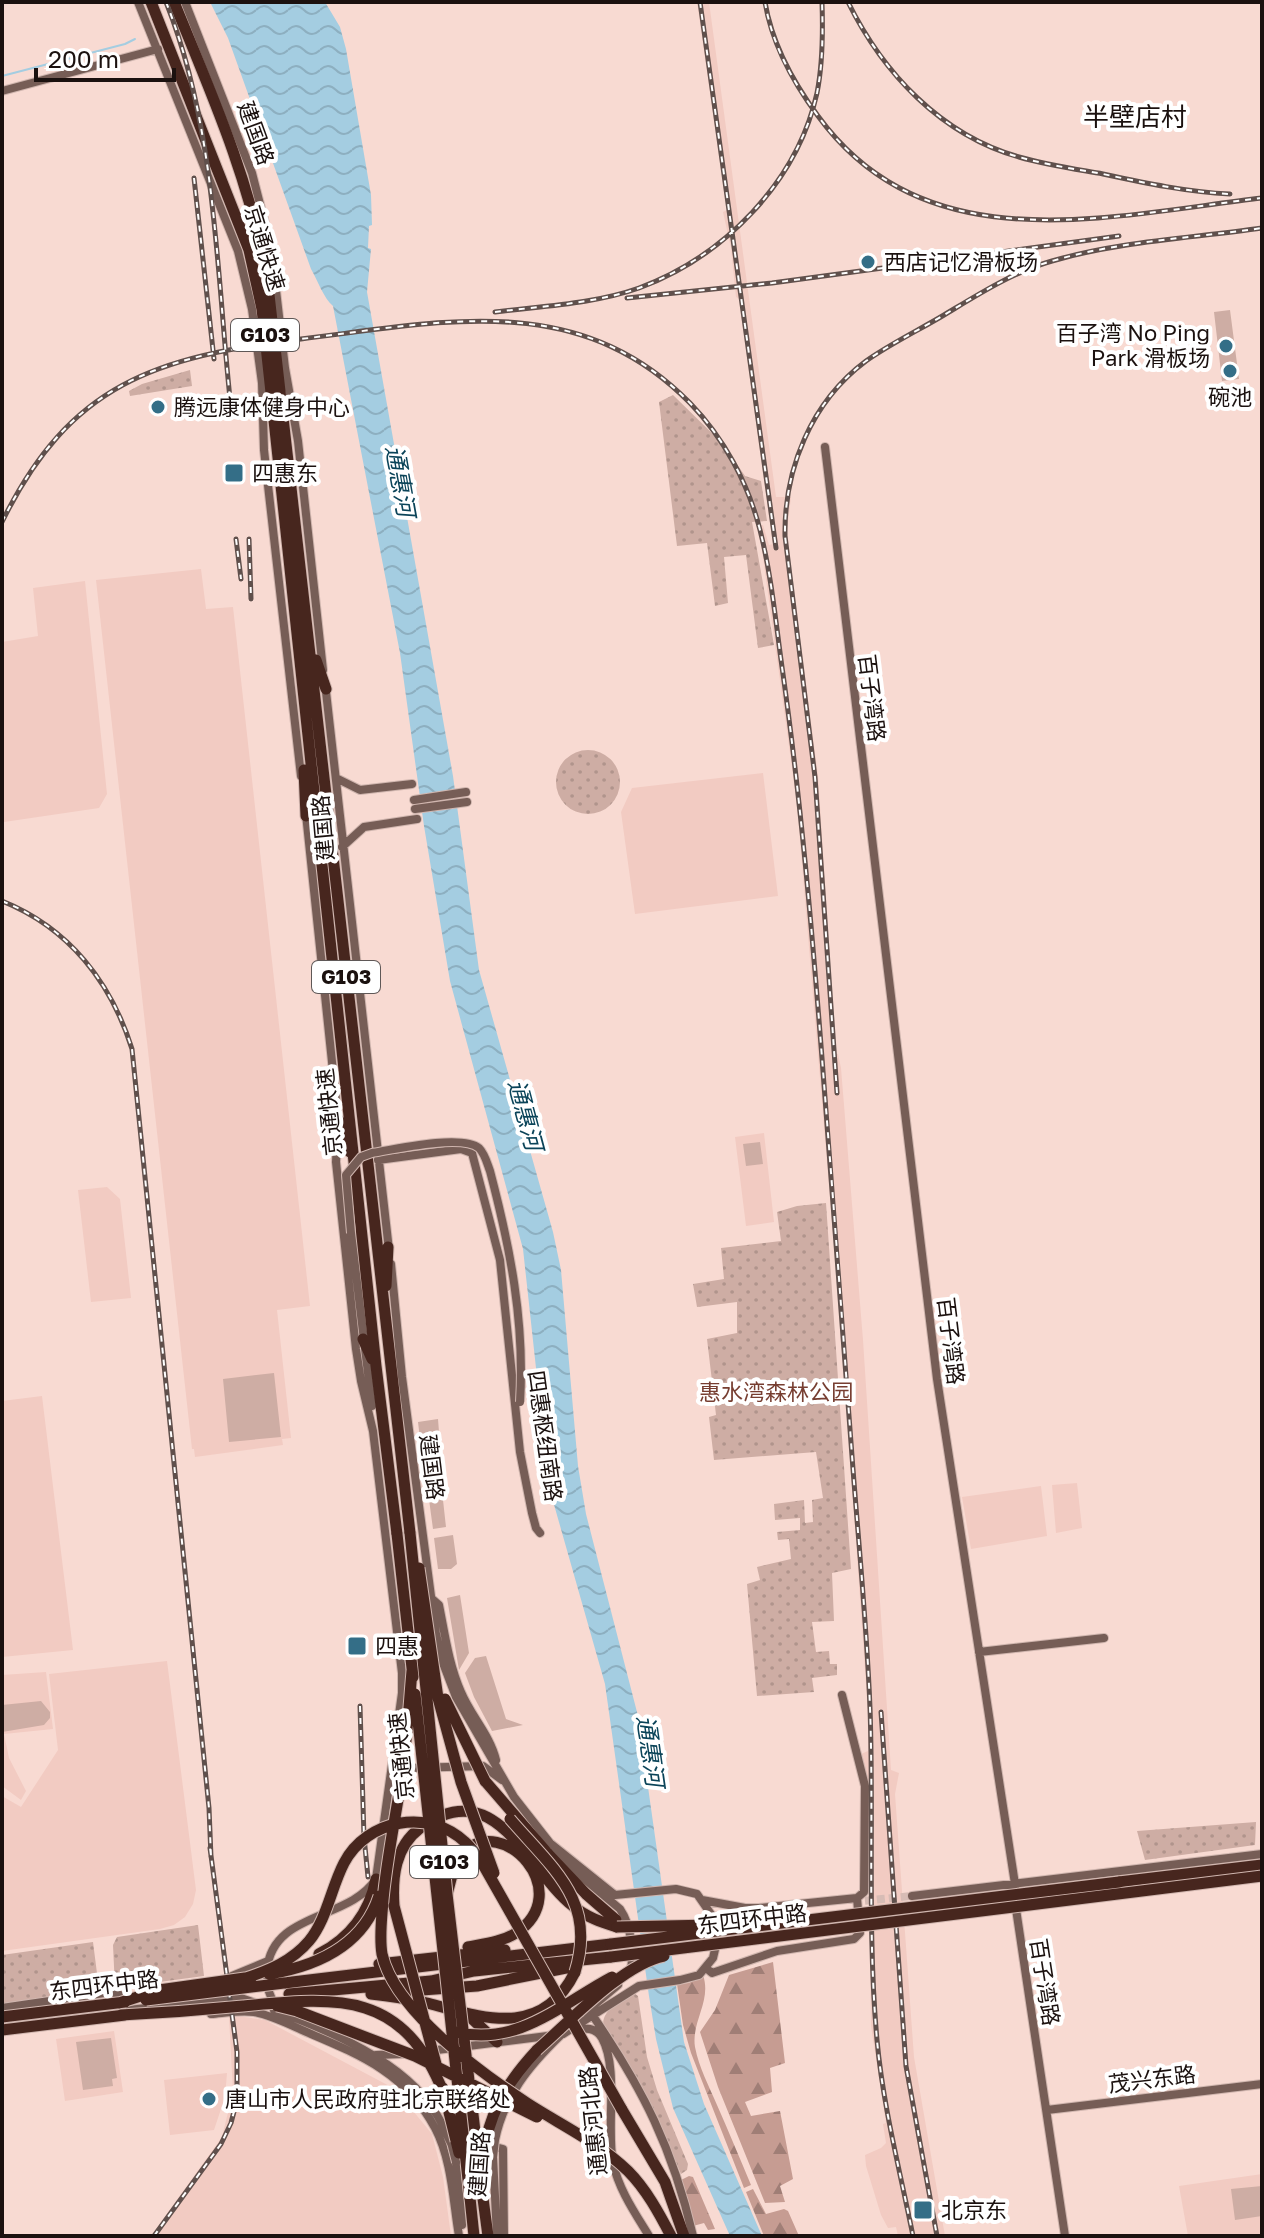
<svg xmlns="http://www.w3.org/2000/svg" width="1264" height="2238" font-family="'Golos Text','Noto Sans SC',sans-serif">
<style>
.built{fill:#f2cbc2}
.grass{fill:url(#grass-dots)}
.forest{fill:url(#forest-firs)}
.garden{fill:#ceada4}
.water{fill:url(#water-waves)}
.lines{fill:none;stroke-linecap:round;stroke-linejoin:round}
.stream{stroke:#a4cde1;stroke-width:2}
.secondary-tunnel{stroke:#d7bcb5;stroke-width:8;stroke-dasharray:8 4;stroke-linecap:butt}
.secondary-casing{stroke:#d0b6af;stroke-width:10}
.highway-casing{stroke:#d0b6af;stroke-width:13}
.secondary{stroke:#765d56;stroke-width:8}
.highway{stroke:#47261e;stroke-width:11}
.rail-casing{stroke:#60504c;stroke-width:5}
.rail{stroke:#fff;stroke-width:2;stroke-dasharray:6;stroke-linecap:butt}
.secondary-bridge-casing{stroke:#d0b6af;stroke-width:10;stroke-linecap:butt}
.highway-bridge-casing{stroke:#d0b6af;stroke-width:13;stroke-linecap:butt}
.secondary-bridge{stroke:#765d56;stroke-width:8}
.highway-bridge{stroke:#47261e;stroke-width:11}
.poi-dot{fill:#346e87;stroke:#fff;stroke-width:3}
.labels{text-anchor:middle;stroke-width:8;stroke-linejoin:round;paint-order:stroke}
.shield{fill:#fff;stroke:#5f5857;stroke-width:2}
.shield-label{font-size:20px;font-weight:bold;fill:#1b110f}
.street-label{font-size:22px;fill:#1b110f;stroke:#fff}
.poi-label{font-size:22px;fill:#1b110f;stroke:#fff;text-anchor:start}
.park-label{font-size:22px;fill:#773e31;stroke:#fff}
.water-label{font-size:24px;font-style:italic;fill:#0b4459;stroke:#fff}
.quarter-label{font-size:26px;fill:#1b110f;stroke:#fff}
</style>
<defs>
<pattern id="grass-dots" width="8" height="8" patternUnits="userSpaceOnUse" patternTransform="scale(2)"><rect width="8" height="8" fill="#ceada4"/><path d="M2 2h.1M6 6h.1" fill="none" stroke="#b0948c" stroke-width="1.8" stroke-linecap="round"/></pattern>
<pattern id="forest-firs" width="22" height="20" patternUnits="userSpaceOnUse" patternTransform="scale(2)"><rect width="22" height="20" fill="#c69c92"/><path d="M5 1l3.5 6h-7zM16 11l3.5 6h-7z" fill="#a07e76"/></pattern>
<pattern id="water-waves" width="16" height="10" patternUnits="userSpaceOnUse" patternTransform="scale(2)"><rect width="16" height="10" fill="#a4cde1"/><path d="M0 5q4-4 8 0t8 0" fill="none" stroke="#8dafc0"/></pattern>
</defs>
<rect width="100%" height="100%" fill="#f8dad2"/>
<path class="built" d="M697,2H709L776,497H791L787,531L789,557L818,775L836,1054H838L841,1068L863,1340L891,1770L899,1773L895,1794L914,2057L945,2236H898L896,2227L888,2228L881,2215L866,2166L865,2155L881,2148L886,2143L883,2124L886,2123L871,2026L868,1786L861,1754L868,1751V1713L842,1341L797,804L761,543L757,526L763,525L769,545L773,544L739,299L736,297L731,248L723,212L727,210Z
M201,569L206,609L233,607L310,1306L277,1310L291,1438L282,1439L283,1445L195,1457L194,1449H192L96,580Z
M85,581L107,794L99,808L4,822L2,806V642L38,636L33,588Z
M763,773L778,896L635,914L621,812L632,788Z
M764,1133L774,1222L746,1226L735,1137Z
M107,1187L120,1199L131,1298L91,1302L78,1190Z
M42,1396L73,1650L2,1657V1401Z
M1077,1483L1082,1528L1056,1533L1052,1485Z
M1041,1486L1047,1536L971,1549L962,1497Z
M167,1661L196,1890L193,1904L185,1917L174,1925L160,1929L2,1951V1796L21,1807L58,1750L49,1674Z
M46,1672L53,1729L4,1734L9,1758L26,1791L21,1800L2,1786V1675Z
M238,2016L265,2020L395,2089L432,2134L443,2177L451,2236H151L222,2137L233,2092L229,2017Z
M114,2031L123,2092L65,2101L56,2039Z
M227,2073L225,2097L214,2130L170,2135L164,2080Z
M1262,2174V2236H1188L1179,2186Z"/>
<path class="grass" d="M190,370L192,386L130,396L129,391L142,384Z
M673,395L723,444L745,476L761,481L767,521L752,522L774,645L758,648L746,555L724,557L728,603L715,606L707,543L677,546L659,402Z
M556 782a32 32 0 1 1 64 0a32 32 0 1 1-64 0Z
M826,1203L851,1569L832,1573L834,1621L812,1622L816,1652L829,1651L830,1664H837V1675L812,1678L814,1692L757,1696L747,1584L760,1580L757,1567L791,1559L789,1539L778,1540L777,1532L800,1530V1518L775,1520L774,1504L804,1500L805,1523L813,1522L812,1500L823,1498L816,1452L714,1460L709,1417L716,1415L707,1339L737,1333V1302L697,1307L693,1284L724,1279L721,1248L781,1241L777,1212L797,1206Z
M1256,1822L1255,1845L1145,1860L1137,1831Z
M198,1925L204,1976L115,1988L113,1945L117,1937Z
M93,1942L99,1989L2,2004V1955Z
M634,1993L638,1996L647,2057L657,2090L688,2164L687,2170L681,2174L640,2083L604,2029C599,2010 620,2003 634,1993Z"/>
<path class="forest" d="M773,1962L785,2063L770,2068L772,2092L745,2102L751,2116L780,2111L793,2179L780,2186L785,2202L765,2203L718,2087L700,2032L715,2010L729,1975Z
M703,1975C712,2001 691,2022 695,2047C699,2068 709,2086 717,2105C729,2132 740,2159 751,2185L744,2188L691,2053L683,2025L677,1984L689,1983Z
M689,2176L693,2177L715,2229L708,2230L704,2223L693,2226L681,2180Z
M753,2189L766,2214L784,2209L788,2211L799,2236H764L746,2192Z"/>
<path class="garden" d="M1230,310L1239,379L1222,381L1214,312Z
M760,1142L763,1164L746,1166L743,1144Z
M274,1373L281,1437L229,1442L223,1379Z
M438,1419L440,1445L421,1447L418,1422Z
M443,1469L446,1486L442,1484L427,1486L425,1471Z
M442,1491L446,1527L433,1529L428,1492Z
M453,1535L457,1564L451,1569H438L434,1538Z
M460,1595L469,1653L459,1670L447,1598Z
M486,1656L506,1719L523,1725L492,1731L474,1697L465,1673L475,1658Z
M41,1701L50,1712V1718L44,1725L2,1732V1705Z
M111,2038L117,2078L112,2079L113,2086L83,2090L76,2042Z
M1262,2186V2216L1235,2220L1231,2189Z"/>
<path class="water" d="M210,2H325L340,27L346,49L371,195L372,225L369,226L368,248L371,249L367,292L453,776L479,970L553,1232L561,1270L578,1466L586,1514L638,1716L684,2042L704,2104L762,2236H730L673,2108L656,2039L649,1996L605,1684L549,1487L523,1249L450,981L424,826L400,653L333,306C324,299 317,279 311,269L228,38Z"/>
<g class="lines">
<path class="stream" d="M2,76L125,44L135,39"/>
<path class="secondary-tunnel" d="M853,1902L912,1896"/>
<g class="secondary-casing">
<path id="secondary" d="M138,2L238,251L252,309L262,383L264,450L301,776
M185,2L252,173L271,247L285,368L298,441L323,670
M2,91L158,49
M825,447L937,1379L1015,1884L1016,1909L1065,2236
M325,683L389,1250
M336,778L360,790L412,784
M414,800L466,792
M415,809L467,802
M342,847L364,827L417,819
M472,1153L500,1260L520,1452L532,1513L536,1528L540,1533
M378,1160L461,1149L472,1153
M351,1233L372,1406
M391,1264L402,1377L436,1634L443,1663L456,1697L514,1797L550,1843L615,1895L676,1889L697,1894L713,1917L715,1927
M431,1598L439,1605C445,1635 449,1665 461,1692C471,1716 490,1735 496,1760
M979,1652L1104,1638
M401,1772L411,1768L483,1766L502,1780
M555,1850L563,1861L620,1909C631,1925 635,1954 630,1973
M912,1896L1262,1854
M1052,1897L1110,1890
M702,1900L745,1908H759L857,1898L864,1892L865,1786L842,1695
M713,1917L753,1913
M706,1968L712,1973L777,1951L854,1939L860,1933L857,1898
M232,1976L268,1961
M276,2006C268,1995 266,1983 267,1970C272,1911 349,1921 376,1879L402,1693V1673L373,1431L361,1381L356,1349L336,1162L338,1119L306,814
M2,2008L111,1992L126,1997
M129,2010L230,1998H241L258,2004
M274,2010C328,2030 404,2061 435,2112C442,2122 446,2134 452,2145
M586,2012L618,1985
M211,2014C224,2013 240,2010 254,2012C274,2016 292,2026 311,2034C363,2056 407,2075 435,2128C452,2160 453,2201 459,2236
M593,2016C643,2089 673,2149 693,2236
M57,2018L92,2014
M574,2029C585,2028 596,2027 602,2038C619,2068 606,2128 613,2163C619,2190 635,2213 649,2236
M429,2051L563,2034L639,1986L680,1980L699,1975L713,1958L717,1941
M376,2055L403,2054
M1047,2110L1262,2084
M495,2140C504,2096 529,2066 561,2035
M460,2149L488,2145L503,2149L504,2236
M493,2157L497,2236
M456,2162L462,2225"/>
</g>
<g class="highway-casing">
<path id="highway" d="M151,2L249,250L262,309L376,1366L397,1534
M174,2C212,95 249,178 267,277L410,1533
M316,660L326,689
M304,770L306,816
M338,1119L350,1152
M386,1286L388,1247
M363,1339L372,1359
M485,1781L550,1856L586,1894L616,1920
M1119,1882L1262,1865
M447,1894C451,1881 453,1864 463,1853C503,1812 577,1892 516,1933C502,1942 483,1944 468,1947
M394,1906C392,1877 395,1847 420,1828C496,1772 527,1870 573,1906C586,1917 601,1922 617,1927
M319,1954C350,1938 369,1914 376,1879
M379,1964L505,1950
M284,1983L611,1944
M394,1992L477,1986L571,1967
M289,1994L431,1981L474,1971L611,1957
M371,1994C390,1996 409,1999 427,2003C484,2018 542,2039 575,1972
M469,2016L497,2042
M621,2108L665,2182L684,2236
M486,2140C494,2103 512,2077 537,2050
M482,2191L488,2236
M470,2198L474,2236"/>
</g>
<use href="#secondary" class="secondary"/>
<use href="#highway" class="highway"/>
<g class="rail-casing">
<path id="rail" d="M166,2C217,130 216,272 231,408
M700,2L776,548
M765,2C772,45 793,82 818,116C926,264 1108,216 1262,198
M848,2C883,73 941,135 1019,157C1047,165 1075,169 1103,174C1145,183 1187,192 1230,194
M194,178L214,359
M627,298L772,283L1119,236
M495,312C542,306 594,304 639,288C723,257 797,183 817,93C823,63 823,32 822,2
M2,522C70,383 156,357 301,339C442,322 578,289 690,403C724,438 748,483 760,530C772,577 776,626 783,674C801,802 812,930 822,1058C833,1195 843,1332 853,1469C859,1548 867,1628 870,1708C874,1818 867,1930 877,2040C883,2106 900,2171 913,2236
M236,539L241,579
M249,539L251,599
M2,901C69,928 111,982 132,1049L209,1808L211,1857
M837,1093L815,777L785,536C784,469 811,402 866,361C890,344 919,330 944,315C979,294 1013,272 1052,261C1120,241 1193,238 1262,228
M360,1706L364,1837L368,1877
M881,1712L906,2066L937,2236
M154,2236L221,2144L231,2123L237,2100V2052L210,1848"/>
</g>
<use href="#rail" class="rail"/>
<g class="secondary-bridge-casing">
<path id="secondary-bridge" d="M351,1233L346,1175L361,1157L372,1153C395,1149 462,1134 479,1148C485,1154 487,1163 490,1171C510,1247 525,1322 520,1402
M452,2146L456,2162
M493,2157L495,2140"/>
</g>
<g class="highway-bridge-casing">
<path id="highway-bridge" d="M410,1533L447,1894L482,2191
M397,1534L413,1677
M419,1568L438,1698L461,1782L494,1873
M412,1671C409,1705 407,1740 402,1774C396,1816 387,1857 383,1900C382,1917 379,1936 382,1954C394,2010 481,2073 527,2103C561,2125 598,2142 628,2171C646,2189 659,2213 671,2236
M415,1694L470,2198
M445,1699L485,1781
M510,1819C553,1869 597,1901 575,1972
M394,1906L436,2064
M617,1927L712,1925
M611,1944L1119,1882
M611,1957L1262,1876
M269,1974C317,1966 363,1946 379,1896
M246,1978C270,1970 292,1961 309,1941C327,1919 331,1888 344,1863C367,1819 429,1808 465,1842C471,1847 476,1855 481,1861L621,2108
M146,2000L284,1983
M119,2003L159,1990L252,1977
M277,2006L297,2011L415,2056L537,2117
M121,2015C161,2013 202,2010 243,2006C339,1997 403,1990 444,2094
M2,2017L125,2002
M2,2030L125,2015
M456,2032C518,2047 561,2004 612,1977
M537,2050C569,2022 623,1964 664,1956
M443,2088L459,2153
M484,2162L486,2140"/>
</g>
<use href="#secondary-bridge" class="secondary-bridge"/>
<use href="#highway-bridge" class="highway-bridge"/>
</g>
<g class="poi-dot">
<circle cx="868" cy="262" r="8"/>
<circle cx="1226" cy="346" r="8"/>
<circle cx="1230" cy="371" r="8"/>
<circle cx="158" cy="407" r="8"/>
<rect x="224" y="463" width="20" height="20" rx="4"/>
<rect x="347" y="1636" width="20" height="20" rx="4"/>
<circle cx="209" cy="2099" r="8"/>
<rect x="913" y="2200" width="20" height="20" rx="4"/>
</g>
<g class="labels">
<g class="shield">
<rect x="231" y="319" width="68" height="32" rx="6"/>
<rect x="312" y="961" width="68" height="32" rx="6"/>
<rect x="410" y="1846" width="68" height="32" rx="6"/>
</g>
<g class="shield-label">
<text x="265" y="342">G103</text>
<text x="346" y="984">G103</text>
<text x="444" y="1869">G103</text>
</g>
<g class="street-label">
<text transform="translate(256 133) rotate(70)" y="8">建国路</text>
<text transform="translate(265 248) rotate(73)" y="8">京通快速</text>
<text transform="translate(872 698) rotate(83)" y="8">百子湾路</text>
<text transform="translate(323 828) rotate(-95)" y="8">建国路</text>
<text transform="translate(329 1112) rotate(-96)" y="8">京通快速</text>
<text transform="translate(951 1341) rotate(83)" y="8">百子湾路</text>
<text transform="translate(545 1436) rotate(82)" y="8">四惠枢纽南路</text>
<text transform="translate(432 1467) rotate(83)" y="8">建国路</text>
<text transform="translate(401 1756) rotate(-96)" y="8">京通快速</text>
<text transform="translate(752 1919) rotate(-7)" y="8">东四环中路</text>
<text transform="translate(1045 1982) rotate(81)" y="8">百子湾路</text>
<text transform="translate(104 1985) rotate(-7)" y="8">东四环中路</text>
<text transform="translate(1152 2079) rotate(-7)" y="8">茂兴东路</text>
<text transform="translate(593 2121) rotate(-96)" y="8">通惠河北路</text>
<text transform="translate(479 2164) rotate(-86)" y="8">建国路</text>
</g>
<g class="poi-label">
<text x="884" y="270">西店记忆滑板场</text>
<text x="1210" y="341" text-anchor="end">百子湾 No Ping<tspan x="1210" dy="25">Park 滑板场</tspan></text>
<text x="1230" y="405" text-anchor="middle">碗池</text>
<text x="174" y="415">腾远康体健身中心</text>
<text x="252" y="481">四惠东</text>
<text x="375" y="1654">四惠</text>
<text x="225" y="2107">唐山市人民政府驻北京联络处</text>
<text x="941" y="2218">北京东</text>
</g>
<g class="park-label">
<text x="776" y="1400">惠水湾森林公园</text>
</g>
<g class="water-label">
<text transform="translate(400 481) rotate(80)" y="8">通惠河</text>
<text transform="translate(525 1115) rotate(75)" y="8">通惠河</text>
<text transform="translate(650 1751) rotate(82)" y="8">通惠河</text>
</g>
<g class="quarter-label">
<text x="1135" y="126">半壁店村</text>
</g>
</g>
<rect width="1264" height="2238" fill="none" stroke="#1b110f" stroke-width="8"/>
<path d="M36 68v12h138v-12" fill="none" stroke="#1b110f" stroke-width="4"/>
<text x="48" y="68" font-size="24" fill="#1b110f" stroke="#ffffff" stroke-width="6" paint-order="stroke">200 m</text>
</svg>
